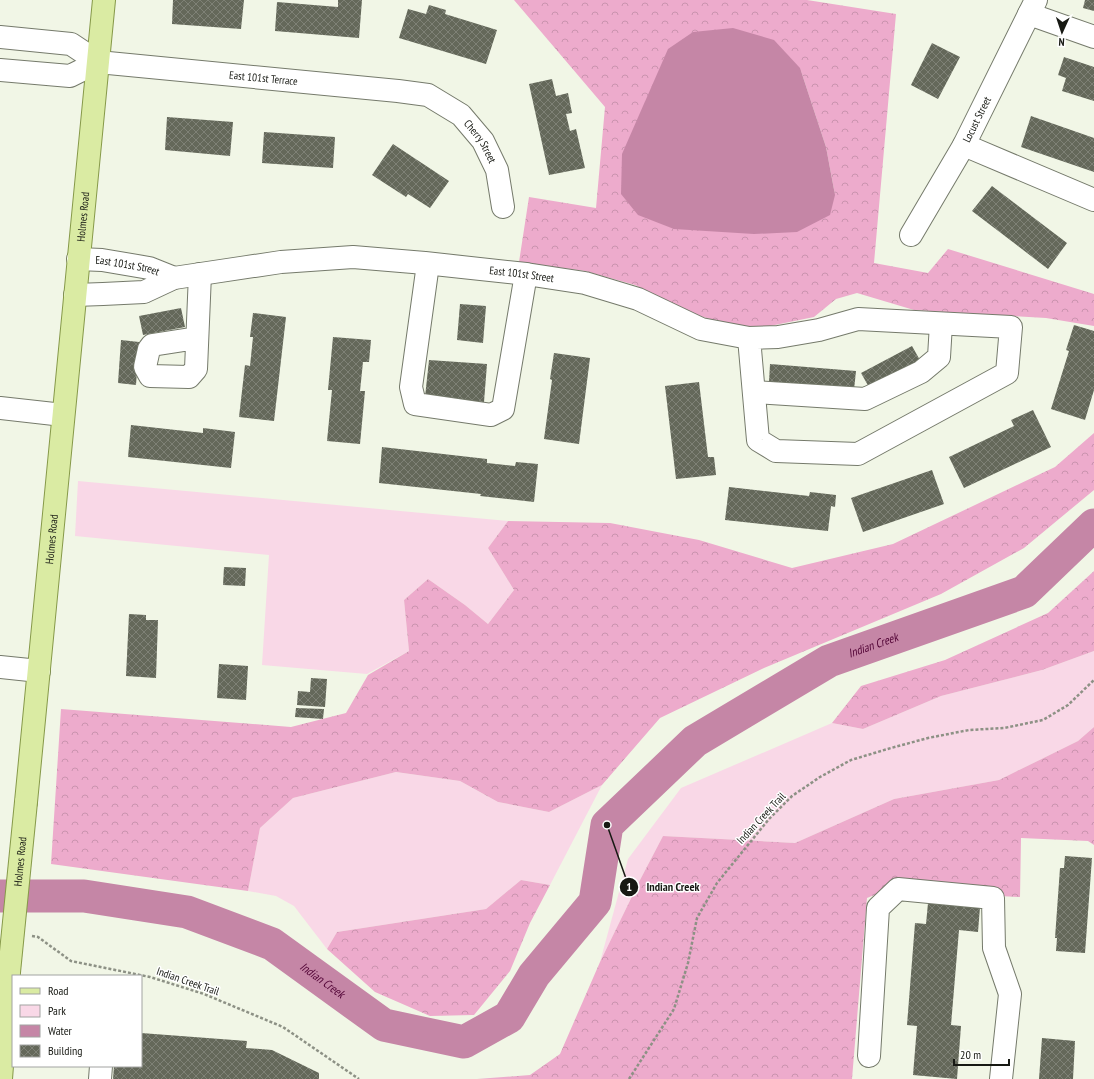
<svg xmlns="http://www.w3.org/2000/svg" width="1094" height="1079" font-family="'PT Sans Narrow',sans-serif">
<style>
.green{fill:#f9d8e7}
.forest{fill:url(#forest-crowns);fill-rule:evenodd}
.water{fill:#c586a6}
.lines{fill:none;stroke-linecap:round;stroke-linejoin:round}
.river{stroke:#c586a6;stroke-width:33}
.building{fill:url(#building-cross-hatch)}
.minor-casing{stroke:#757a6b;stroke-width:24}
.major-casing{stroke:#869949;stroke-width:24}
.path{stroke:#8d9185;stroke-width:2.5;stroke-dasharray:3 2;stroke-linecap:butt}
.minor{stroke:#fff;stroke-width:22}
.major{stroke:#daeba3;stroke-width:22}
.major-bridge-casing{stroke:#869949;stroke-width:24;stroke-linecap:butt}
.major-bridge{stroke:#daeba3;stroke-width:22}
.labels{text-anchor:middle;stroke-width:3;stroke-linejoin:round;paint-order:stroke}
.street-label{font-size:11px;fill:#171913;stroke:#fff}
.water-label{font-size:12px;font-style:italic;fill:#510335;stroke:#fff}
.leader{fill:none;stroke:#171913;stroke-width:1.5}
.callout-dot{fill:#171913;stroke:#fff;stroke-width:1.5}
.mark-label{font-size:12px;text-anchor:middle;font-weight:bold;fill:#fff}
.callout-label{font-size:12px;text-anchor:middle;font-weight:bold;fill:#171913;stroke:#fff;stroke-width:3;stroke-linejoin:round;paint-order:stroke}
</style>
<defs>
<pattern id="forest-crowns" width="20" height="18" patternUnits="userSpaceOnUse"><rect width="20" height="18" fill="#edabcc"/><path d="M2 6a3 3 0 1 1 6 0M12 15a3 3 0 1 1 6 0" fill="none" stroke="#ca93ae"/></pattern>
<pattern id="building-cross-hatch" width="8" height="8" patternUnits="userSpaceOnUse"><rect width="8" height="8" fill="#64685a"/><path d="M0 0l8 8M0 8l8-8" fill="none" stroke="#7e8176"/></pattern>
</defs>
<rect width="100%" height="100%" fill="#f1f6e6"/>
<path class="green" d="M78,481L508,521L488,548L514,590L488,624L465,605L428,579L404,600L409,651L367,674L262,665L269,555L75,536Z
M1094,651V727L1078,741L999,780L894,799L795,843L663,836L640,880L600,962L628,859L681,788L832,723L863,729L941,696L1042,670Z
M396,772L460,781L498,802L549,812L602,785L550,885L521,880L486,909L337,932L327,949L294,906L276,896L248,891L260,828L293,798Z"/>
<path class="forest" d="M514,0H807L896,14L874,263L928,273L948,249L1094,294V326L1046,318L914,310L857,293L836,299L814,317L770,326H735L696,315L635,285L585,271L519,262L529,197L596,208L605,107ZM800,68L826,147L835,195Z
M1094,433V490L1024,548L941,594L764,668L660,718L602,785L549,812L498,802L460,781L396,772L293,798L260,828L248,891L51,864L61,709L291,727L346,713L368,675L409,651L404,600L428,579L465,605L488,624L514,590L488,548L508,521L610,523L699,540L792,568L893,544L1055,467Z
M1094,571V651L1042,670L941,696L863,729L832,723L861,686L945,660L1048,613Z
M1094,727V845L1088,841L1021,838L1020,897L887,890L867,898L852,1079H477L530,1075L560,1054L600,962L640,880L663,836L795,843L894,799L999,780L1078,741Z
M521,880L550,885L530,923L510,971L474,1015L430,1016L375,992L327,949L337,932L486,909Z"/>
<path class="water" d="M733,28L774,40L800,68L826,147L835,195L830,215L797,232L754,234L674,229L638,215L621,194L622,154L668,49L693,32Z"/>
<g class="lines">
<path class="river" id="s1" d="M0,896H84L187,912L272,944L384,1025L464,1042L509,1017L534,975L595,902L607,825L695,741L829,661L1024,592L1094,525"/>
</g>
<path class="building" d="M173,0H244L241,29L172,24Z
M338,0H362L359,38L275,31L277,2L338,7Z
M1085,0H1094V11L1083,8Z
M429,5L446,10L445,14L497,30L486,64L399,38L408,9L426,14Z
M932,43L960,57L938,99L911,85Z
M1064,57L1094,67V101L1062,91L1066,78L1058,75Z
M552,79L556,96L568,93L572,113L566,114L570,131L576,129L585,168L549,175L529,84Z
M1031,116L1094,138V172L1021,147Z
M167,117L233,122L230,156L165,150Z
M264,132L335,137L333,168L262,163Z
M393,144L449,181L430,208L408,194L406,197L372,175Z
M992,186L1067,243L1048,269L972,211Z
M460,304L486,306L483,343L457,340Z
M181,308L185,327L143,335L139,316Z
M253,313L286,317L274,421L239,417L245,365L250,366L253,337H250Z
M1074,325L1094,331V390L1085,420L1051,409L1069,351L1066,350Z
M333,337L371,340L369,362H363L360,391H365L360,444L327,441L332,390H328Z
M121,340L139,342L136,385L118,383Z
M912,346L921,362L870,389L861,373Z
M554,353L590,358L579,444L544,439L552,380L550,379Z
M429,360L487,364L484,402L425,397Z
M770,364L856,371L854,390L769,382Z
M699,382L708,457H714L716,475L676,479L665,386Z
M1033,410L1051,447L964,488L949,457L1014,426L1011,420Z
M131,425L203,433V428L235,432L231,468L128,457Z
M382,447L487,459V463L515,466L516,462L538,464L534,502L480,496L481,494L379,483Z
M932,470L944,504L863,532L851,498Z
M729,487L809,496L810,492L836,495L835,507L831,506L828,531L725,520Z
M224,567L246,568L245,586L223,585Z
M129,614L146,615V620H158L156,678L126,676Z
M219,664L248,666L246,700L217,698Z
M311,678L327,679L325,707L297,705L298,691L310,692Z
M296,708L324,709L323,719L295,717Z
M1065,856L1092,858L1085,953L1056,951L1057,938H1055L1060,868H1064Z
M928,903L980,907L978,932L959,930L951,1025L961,1026L957,1079L913,1075L917,1026L907,1025L915,923L926,924Z
M141,1033L247,1041L246,1048L272,1050L319,1073V1079H113L114,1066H141Z
M1042,1038L1075,1041L1073,1079H1039Z"/>
<g class="lines">
<g class="minor-casing">
<g id="minor">
<path d="M1029,14L1094,37"/>
<path id="s2" d="M0,37L71,44L98,62L398,91L428,95L461,115L483,141L497,170L503,207"/>
<path d="M0,70L70,76L98,62"/>
<path d="M964,145L1094,200"/>
<path id="s3" d="M911,235L964,145L1036,0"/>
<path id="s4" d="M78,259L102,260L149,268L174,278"/>
<path d="M428,264L411,387L415,404L491,415L503,409L526,274"/>
<path id="s5" d="M75,295L103,294L144,292L174,278L281,262L353,257L425,263L526,274L585,283L638,299L701,329L749,338L778,337L819,330L858,319L1011,327L1007,373L858,454L776,451L758,440L749,338"/>
<path d="M197,338L152,345L149,349L145,367L150,376L189,377L196,369L200,274"/>
<path d="M754,392L865,399L921,372L939,357L941,324"/>
<path d="M0,408L63,415"/>
<path d="M0,667L39,671"/>
<path d="M869,1056L878,908L898,889L993,898L994,948L1010,994L1001,1079"/>
<path d="M100,1079L101,1066"/>
</g>
</g>
<g class="major-casing">
<g id="major">
<path id="s6" d="M26,802L104,0"/>
<path d="M1,1079L9,972"/>
</g>
</g>
<path class="path" d="M32,936L38,937L71,961L150,977L204,994L283,1027L359,1079
M629,1079L674,1009L688,963L697,918L717,883L769,819L792,796L820,777L851,760L891,748L928,738L969,730L1004,728L1043,720L1068,705L1094,680"/>
<use href="#minor" class="minor"/>
<use href="#major" class="major"/>
<g class="major-bridge-casing">
<g id="major-bridge">
<path id="s7" d="M9,972L26,802"/>
</g>
</g>
<use href="#major-bridge" class="major-bridge"/>
</g>
<g class="labels">
<g class="street-label">
<text dy="4" stroke="none"><textPath href="#s2" startOffset="270">East 101st Terrace</textPath></text>
<text dy="4" stroke="none"><textPath href="#s3" startOffset="133">Locust Street</textPath></text>
<text dy="4" stroke="none"><textPath href="#s2" startOffset="507">Cherry Street</textPath></text>
<text dy="4" stroke="none"><textPath href="#s6" startOffset="588">Holmes Road</textPath></text>
<text dy="4" stroke="none"><textPath href="#s4" startOffset="50">East 101st Street</textPath></text>
<text dy="4" stroke="none"><textPath href="#s5" startOffset="452">East 101st Street</textPath></text>
<text dy="4" stroke="none"><textPath href="#s6" startOffset="264">Holmes Road</textPath></text>
<text transform="translate(761 818) rotate(-47)" y="4">Indian Creek Trail</text>
<text dy="4" stroke="none"><textPath href="#s7" startOffset="111">Holmes Road</textPath></text>
<text transform="translate(188 981) rotate(19)" y="4">Indian Creek Trail</text>
</g>
<g class="water-label">
<text dy="4" stroke="none"><textPath href="#s1" startOffset="1097">Indian Creek</textPath></text>
<text dy="4" stroke="none"><textPath href="#s1" startOffset="341">Indian Creek</textPath></text>
</g>
</g>
<path class="leader" d="M607 825L629 887"/>
<g class="callout-dot">
<circle cx="607" cy="825" r="4"/>
<circle cx="629" cy="887" r="10"/>
</g>
<g class="mark-label">
<text x="629" y="891">1</text>
</g>
<g class="callout-label">
<text x="673" y="891">Indian Creek</text>
</g>
<rect x="12" y="975" width="130" height="92" fill="#ffffff" stroke="#a2a3a1"/>
<rect x="20" y="988" width="20" height="6" fill="#daeba3" stroke="#a2a3a1"/>
<text x="48" y="995" font-size="12" fill="#171913">Road</text>
<rect x="20" y="1005" width="20" height="12" fill="#f9d8e7" stroke="#a2a3a1"/>
<text x="48" y="1015" font-size="12" fill="#171913">Park</text>
<rect x="20" y="1025" width="20" height="12" fill="#c586a6" stroke="#a2a3a1"/>
<text x="48" y="1035" font-size="12" fill="#171913">Water</text>
<rect x="20" y="1045" width="20" height="12" fill="url(#building-cross-hatch)" stroke="#a2a3a1"/>
<text x="48" y="1055" font-size="12" fill="#171913">Building</text>
<g transform="translate(1062 32) rotate(183)" stroke="#ffffff" stroke-width="3" paint-order="stroke">
<path d="M0-3L7 15L0 10L-7 15Z" fill="#171913"/>
<text y="-6" font-size="11" font-weight="bold" text-anchor="middle" fill="#171913">N</text>
</g>
<path d="M954 1059v6h55v-6" fill="none" stroke="#171913" stroke-width="2"/>
<text x="960" y="1059" font-size="12" fill="#171913" stroke="#ffffff" stroke-width="3" paint-order="stroke">20 m</text>
</svg>
